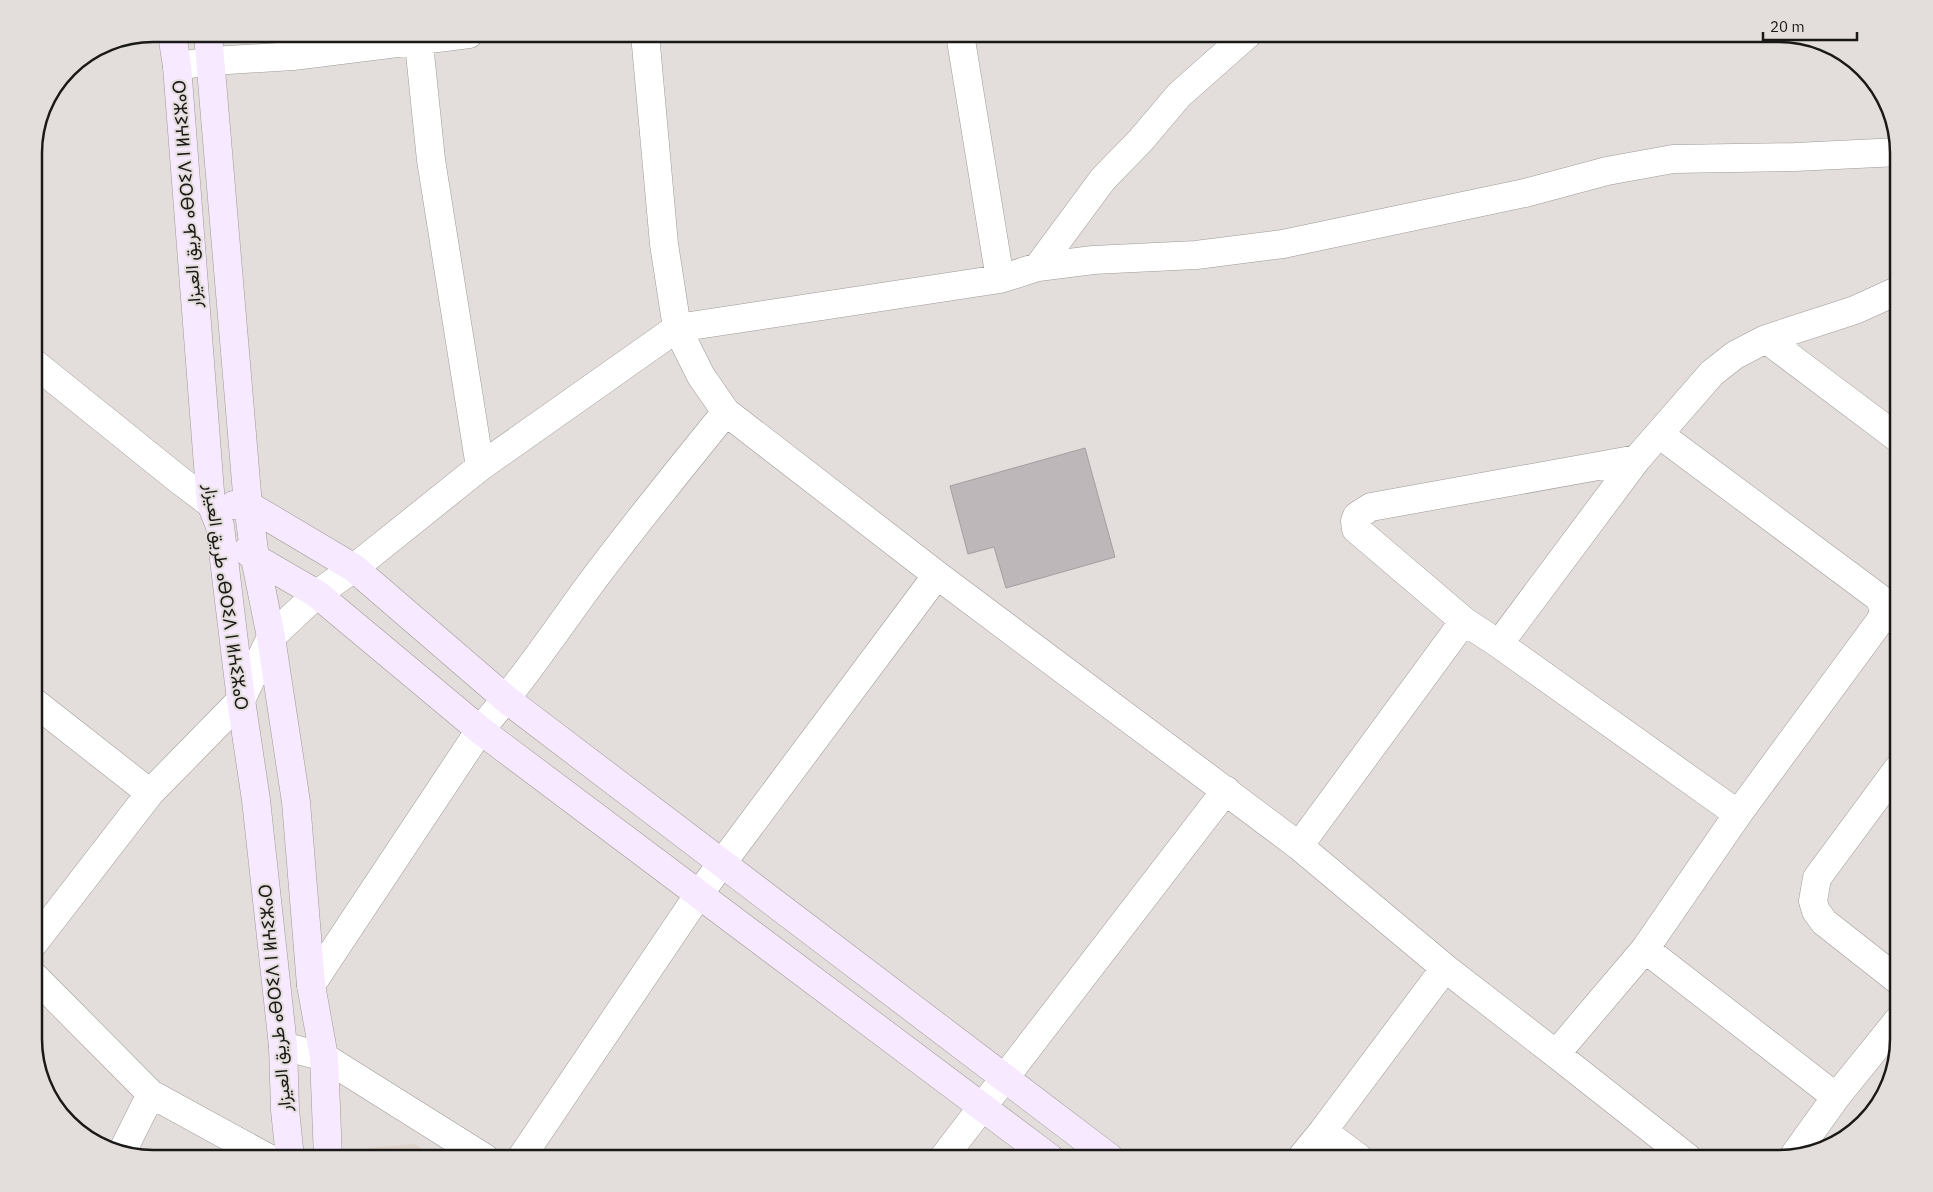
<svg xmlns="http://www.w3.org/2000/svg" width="1933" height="1192" font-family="'IBM Plex Sans',Vazirmatn,'Noto Sans Tifinagh',sans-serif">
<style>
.built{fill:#dfd3cb}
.building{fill:#bdb7b9;stroke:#a39ea0}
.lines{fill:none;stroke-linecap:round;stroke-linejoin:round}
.street-casing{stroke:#9e9996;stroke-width:29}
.secondary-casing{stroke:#9e9996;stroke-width:29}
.street{stroke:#fff;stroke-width:28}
.secondary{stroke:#f7e9ff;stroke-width:28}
.labels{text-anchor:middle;stroke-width:4;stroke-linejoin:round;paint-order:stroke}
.street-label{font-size:18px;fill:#1b1918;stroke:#e3dedb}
.rim{fill:none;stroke:#1b1918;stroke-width:2.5}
</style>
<rect width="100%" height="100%" fill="#e3dedb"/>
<path class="built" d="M415,1144L435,1158H369L368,1148Z"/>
<path class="building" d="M1085,448L1115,557L1006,588L994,547L968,554L950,486Z"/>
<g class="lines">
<g class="street-casing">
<path id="street" d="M418,34L431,160L480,467
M645,34L664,244L677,328L701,376L726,412L937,575L1299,846L1445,968L1556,1054L1688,1158
M177,66L212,61L293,56L469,34
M1038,267L1103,179L1141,140L1179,95L1248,34
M1000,279L1038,267L1093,260L1196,255L1283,244L1525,193L1607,171L1673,159L1795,157L1899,152
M1766,339L1899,439
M34,363L178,479L211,504
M1637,459L1371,507L1357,516L1355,521L1356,529L1464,621L1499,644L1738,814
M1499,644L1637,459L1712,373L1735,355L1766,339L1855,310L1899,290
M34,702L150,793
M1899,767L1817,878L1813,901L1816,911L1824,922L1899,981
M1299,846L1464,621
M34,943L150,793L241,700L271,637L317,594L354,568L480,467L677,328L1000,279L960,34
M1645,949L1836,1097
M34,976L151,1094L268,1158
M311,985L480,730C518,686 551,638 585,591C630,530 678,471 726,412
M283,1046L324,1057L485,1158
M1556,1054L1645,949L1738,814L1880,621C1885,611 1884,607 1878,597L1659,434
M1323,1131L1359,1158
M123,1150L151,1094
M1795,1154L1836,1097L1899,1019
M521,1158L699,894L937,575
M943,1158L1226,790
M1301,1158L1323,1131L1445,968"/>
</g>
<g class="secondary-casing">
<path id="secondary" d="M172,34L177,66L211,504L220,526L241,700L256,800L283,1046L285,1110L290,1158
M208,34L248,505L255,558L271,637L296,802L311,985L324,1057L328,1158
M234,505H248L354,568L506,699L1110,1158
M247,551L255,558L317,594L480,730L1050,1158"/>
</g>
<use href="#street" class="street"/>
<use href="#secondary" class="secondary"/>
</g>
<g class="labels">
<g class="street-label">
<text transform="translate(187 194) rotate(-94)" y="6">طريق العيزار ⴰⴱⵔⵉⴷ ⵏ ⵍⵄⵉⵣⴰⵔ</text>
<text transform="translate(226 597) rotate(82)" y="6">طريق العيزار ⴰⴱⵔⵉⴷ ⵏ ⵍⵄⵉⵣⴰⵔ</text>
<text transform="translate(275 998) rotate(-95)" y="6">طريق العيزار ⴰⴱⵔⵉⴷ ⵏ ⵍⵄⵉⵣⴰⵔ</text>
</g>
</g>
<path d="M0 0H1933V1192H0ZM153 42H1779A111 111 0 0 1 1890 153V1039A111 111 0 0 1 1779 1150H153A111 111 0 0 1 42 1039V153A111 111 0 0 1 153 42Z" fill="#e3dedb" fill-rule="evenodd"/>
<path class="rim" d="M153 42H1779A111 111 0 0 1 1890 153V1039A111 111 0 0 1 1779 1150H153A111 111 0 0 1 42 1039V153A111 111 0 0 1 153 42Z"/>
<path d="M1763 32v8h94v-8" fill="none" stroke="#1b1918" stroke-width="2.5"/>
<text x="1770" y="32" font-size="15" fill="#1b1918" stroke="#e3dedb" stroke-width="4" paint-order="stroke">20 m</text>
</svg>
